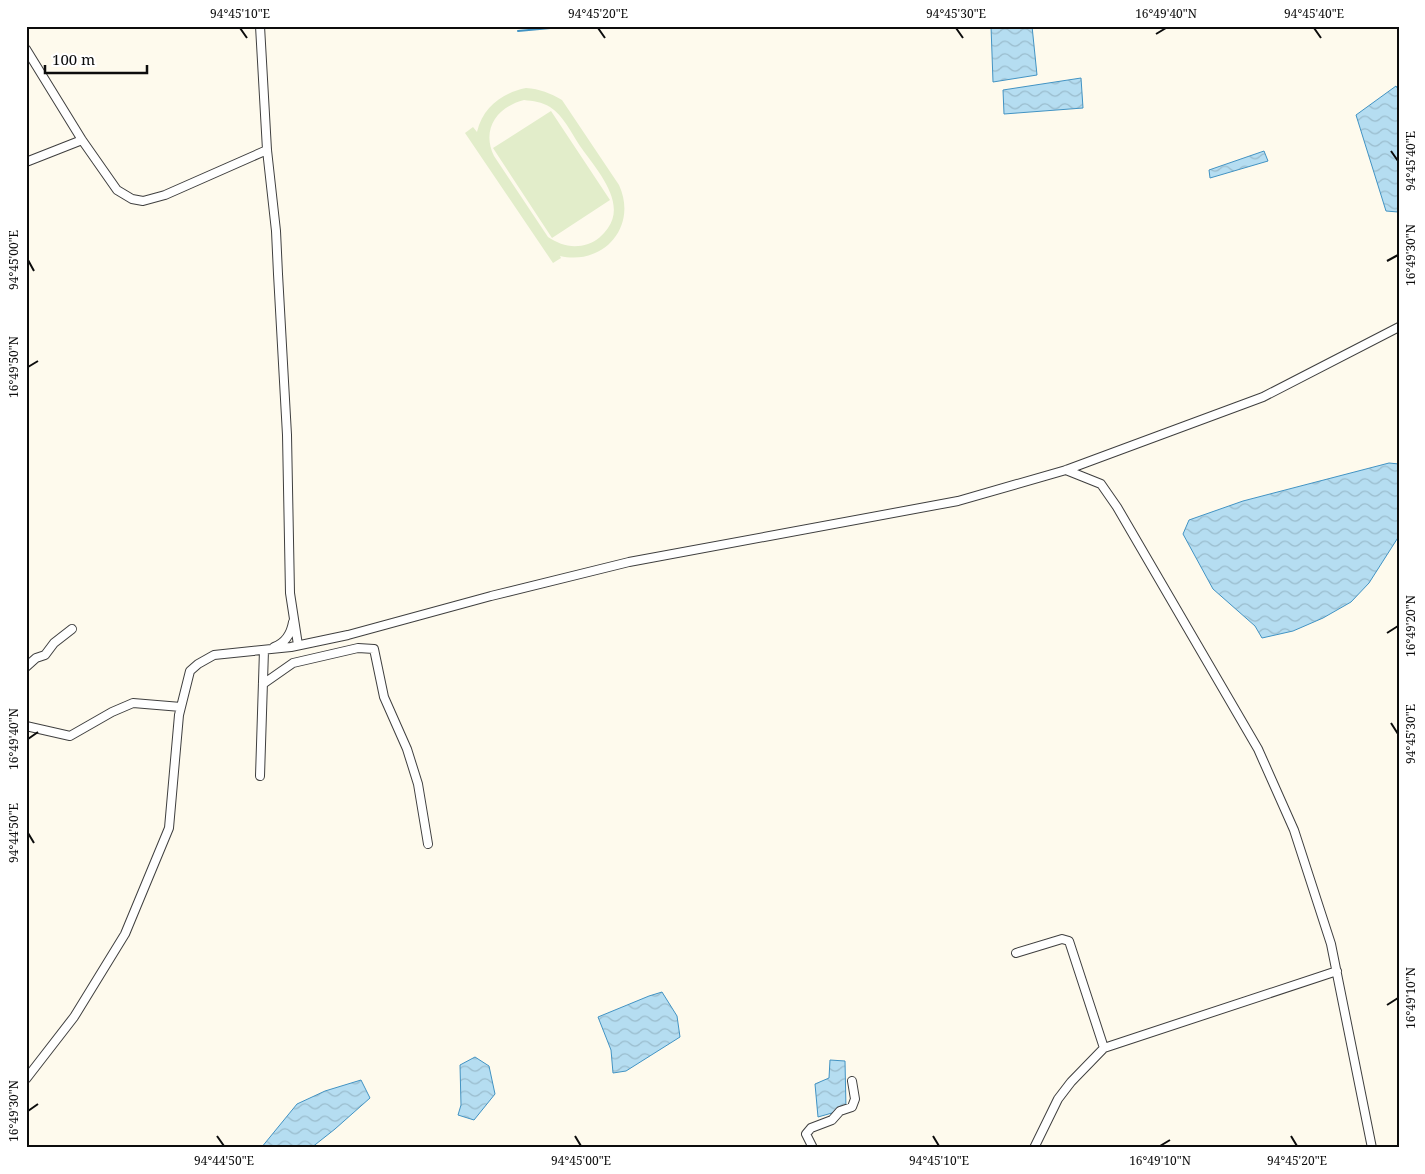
<svg xmlns="http://www.w3.org/2000/svg" width="1425" height="1174" font-family="'Noto Serif',serif">
<style>
.pitch{fill:#e2edca;fill-rule:evenodd}
.water{fill:url(#water-waves);stroke:#4293c3}
.lines{fill:none;stroke-linecap:round;stroke-linejoin:round}
.stream{stroke:#4293c3;stroke-width:2}
.minor-casing{stroke:#3f3f3f;stroke-width:10}
.minor{stroke:#fff;stroke-width:8}
.ticks{fill:none;stroke:#0c0c0c;stroke-width:2}
.neatline{fill:none;stroke:#0c0c0c;stroke-width:2}
.ticks-label{font-size:12px;text-anchor:middle;fill:#0c0c0c}
</style>
<defs>
<pattern id="water-waves" width="16" height="10" patternUnits="userSpaceOnUse" patternTransform="scale(1.25)"><rect width="16" height="10" fill="#b5ddf1"/><path d="M0 5q4-4 8 0t8 0" fill="none" stroke="#9abccd"/></pattern>
</defs>
<rect width="100%" height="100%" fill="#fefaed"/>
<path class="pitch" d="M526,88C540,89 550,93 562,100L619,185C638,226 604,266 560,256L561,258L553,263L465,133L473,127L477,132C483,107 502,93 526,88ZM524,100C533,101 542,102 550,107C563,115 572,134 580,146C595,168 627,201 608,228C603,235 597,241 588,244C573,249 560,245 548,237L494,156C481,129 497,107 524,100Z
M551,111L610,200L552,238L493,148Z"/>
<path class="water" d="M991,26H1032L1037,75L993,82Z
M1081,78L1083,108L1004,114L1003,90Z
M1396,86L1399,91L1398,212L1386,211L1356,115Z
M1264,151L1268,161L1210,178L1209,170Z
M1389,463L1399,464V536L1369,583L1351,602L1323,618L1293,631L1262,638L1255,626L1213,589L1183,534L1189,520L1243,501Z
M662,992L677,1016L680,1037L626,1071L613,1073L611,1050L598,1017L649,996Z
M475,1057L489,1066L495,1094L474,1120L458,1115L461,1105L460,1065Z
M830,1060L845,1061L846,1109L818,1117L815,1084L829,1078Z
M361,1080L370,1098L335,1129L311,1148H261L297,1104L325,1091Z"/>
<g class="lines">
<path class="stream" d="M518,31L572,26"/>
<g class="minor-casing">
<path id="minor" d="M260,26L267,150L276,231L278,274L287,435L290,593L298,645
M26,49L82,140L117,190L132,199L143,201L165,195L267,150
M26,162L82,140
M1066,470L1101,484L1117,507L1258,749L1294,830L1331,944L1372,1148
M274,647C285,643 291,634 293,622
M26,667L36,658L45,655L54,643L72,629
M263,684L293,663L358,648L374,649L384,697L407,749L418,784L428,844
M26,726L70,736L112,712L133,703L181,707
M260,776L264,650
M1016,953L1062,939L1069,941L1104,1048
M26,1079L74,1017L125,934L169,828L179,715L190,671L198,664L214,655L291,647L348,635L491,596L629,562L958,501L1066,470L1263,397L1399,327
M813,1148L806,1134L811,1128L832,1120L840,1111L852,1107L855,1099L852,1081
M1034,1148L1058,1099L1071,1082L1104,1048L1337,971"/>
</g>
<use href="#minor" class="minor"/>
</g>
<path class="ticks" d="M240,28L247,38M598,28L605,38M956,28L963,38M1314,28L1321,38M1156,34L1166,28M1391,151L1398,161M28,260L34,271M1387,261L1398,255M28,367L38,361M1387,633L1398,626M1391,723L1398,734M28,739L38,732M28,833L34,843M1387,1005L1398,998M28,1111L38,1104M217,1136L224,1146M575,1136L581,1146M933,1136L939,1146M1291,1136L1297,1146M1160,1146L1170,1140"/>
<rect width="1425" height="1174" fill="none" stroke="#ffffff" stroke-width="55"/>
<path d="M45 65v8h102v-8" fill="none" stroke="#0c0c0c" stroke-width="2.5"/>
<text x="52" y="65" font-size="15" fill="#0c0c0c" stroke="#ffffff" stroke-width="4" paint-order="stroke">100 m</text>
<rect x="28" y="28" width="1370" height="1118" class="neatline"/>
<g class="ticks-label">
<text x="240" y="18">94°45'10"E</text>
<text x="598" y="18">94°45'20"E</text>
<text x="956" y="18">94°45'30"E</text>
<text x="1166" y="18">16°49'40"N</text>
<text x="1314" y="18">94°45'40"E</text>
<text transform="translate(1411 161) rotate(-90)" y="4">94°45'40"E</text>
<text transform="translate(1411 255) rotate(-90)" y="4">16°49'30"N</text>
<text transform="translate(14 260) rotate(-90)" y="4">94°45'00"E</text>
<text transform="translate(14 367) rotate(-90)" y="4">16°49'50"N</text>
<text transform="translate(1411 626) rotate(-90)" y="4">16°49'20"N</text>
<text transform="translate(1411 734) rotate(-90)" y="4">94°45'30"E</text>
<text transform="translate(14 739) rotate(-90)" y="4">16°49'40"N</text>
<text transform="translate(14 833) rotate(-90)" y="4">94°44'50"E</text>
<text transform="translate(1411 998) rotate(-90)" y="4">16°49'10"N</text>
<text transform="translate(14 1111) rotate(-90)" y="4">16°49'30"N</text>
<text x="224" y="1165">94°44'50"E</text>
<text x="581" y="1165">94°45'00"E</text>
<text x="939" y="1165">94°45'10"E</text>
<text x="1160" y="1165">16°49'10"N</text>
<text x="1297" y="1165">94°45'20"E</text>
</g>
</svg>
